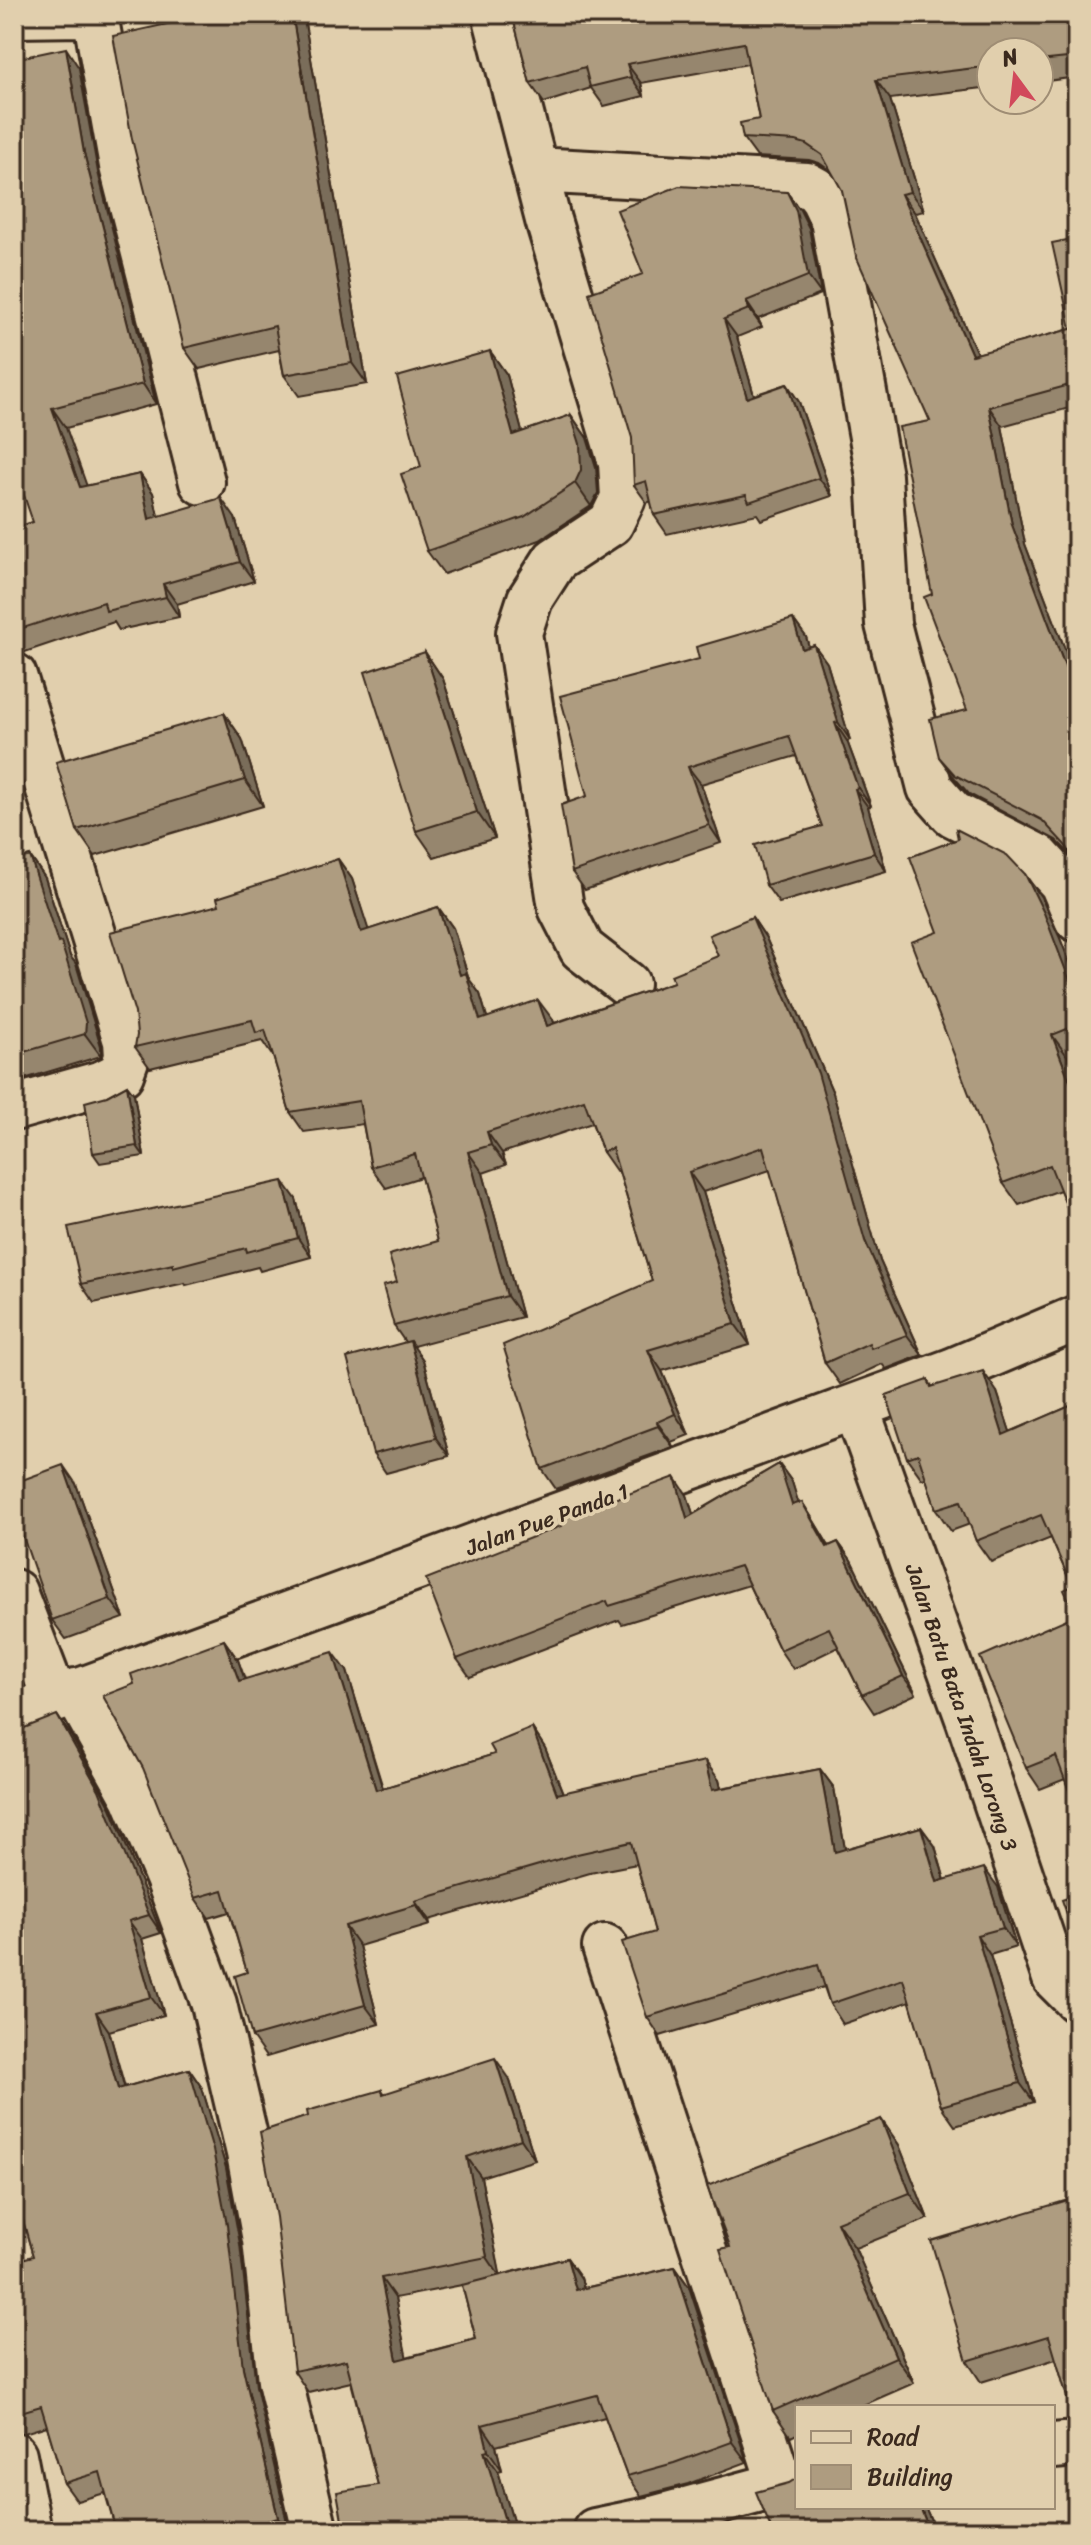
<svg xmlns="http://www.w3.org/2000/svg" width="1091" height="2545" font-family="Sriracha,sans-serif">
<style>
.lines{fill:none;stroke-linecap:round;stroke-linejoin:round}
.street-casing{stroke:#3b2a1e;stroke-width:50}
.street{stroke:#e1cfad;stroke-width:44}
.wall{fill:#96866e;stroke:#3b2a1e;stroke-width:2;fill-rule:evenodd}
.shaded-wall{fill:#7a6d5a;stroke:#3b2a1e;stroke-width:2}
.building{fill:#ae9c80;stroke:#3b2a1e;stroke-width:2}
.labels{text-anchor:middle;stroke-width:7;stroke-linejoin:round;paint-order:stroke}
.street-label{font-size:22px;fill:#3b2a1e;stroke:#e1cfad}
</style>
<rect width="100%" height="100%" fill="#e1cfad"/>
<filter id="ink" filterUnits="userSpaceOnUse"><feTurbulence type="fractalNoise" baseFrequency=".0125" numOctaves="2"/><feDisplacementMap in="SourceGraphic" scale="16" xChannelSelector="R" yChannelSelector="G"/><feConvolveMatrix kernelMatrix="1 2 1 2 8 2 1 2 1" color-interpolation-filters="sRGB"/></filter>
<g filter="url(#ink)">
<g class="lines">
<g class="street-casing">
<path id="street" d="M95,14L122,166L202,482
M495,14L548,220L621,463L623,498L611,523L555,560L530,599L519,633L561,908L582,949L627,984
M14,15L84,14
M535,170L807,185L816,190L823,199L833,220L879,476L888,624L930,788L953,814L1038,857L1062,883L1077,919
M14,676L126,1041L127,1057L121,1074L103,1083L14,1108
M856,1407L969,1721L1055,1978L1077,2000
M14,1592L55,1699
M75,1691L134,1797L168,1878L214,2004L249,2153L265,2240L280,2381L315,2531
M14,1715L952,1371L1077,1318
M605,1947L780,2484
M1053,2446L1077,2444
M14,2455L29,2531
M595,2531L653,2519L797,2480"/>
</g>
<use href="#street" class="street"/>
</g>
<path class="wall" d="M209,14H301L304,18L367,384L299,396L284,375L279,350L199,369L184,348L212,14Z
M512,14H1077V77L1039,82V52H991V87L890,99L924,211L915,213L977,354L1071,329L1077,238V406L1002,426L1025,544L1073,670L1072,856L1056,840L969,794L953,776L939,757L967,710L932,594L930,421L842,190L832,172L819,163L809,160L757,157L743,138L759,119L748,64L641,83L644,96L604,106L591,88L544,103L530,83Z
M79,68L98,172L156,404L66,428L86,486L140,474L153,493L158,517L235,518L254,581L177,604L179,617L119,630L114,622L22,653H14V528L33,522Z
M800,210L809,228L821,294L758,319L762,327L737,337L754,395L787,384L799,402L832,496L761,520L757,514L667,534L654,515L651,501L647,503L634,485L643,274Z
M490,351L507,375L522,432L571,415L587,438L596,467L598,493L591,506L540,540L444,574L427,551L421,467Z
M793,619L806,637L809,647L814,645L827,663L850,740L847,741L871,806L868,807L886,871L779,903L766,885L822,826L796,756L701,784L721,843L585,890L572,872L587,796L699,659Z
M425,652L443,679L495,838L434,857L416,831Z
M224,713L242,739L263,806L95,856L77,830Z
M30,856L45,878L70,956L76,964L101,1046V1056L14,1082V861Z
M338,859L352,879L368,930L438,907L453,928L469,979L480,994L487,1017L553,1020L554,1023L674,982L718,956L752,917L766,938L833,1093L880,1261L922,1355L886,1369L882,1364L840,1384L825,1363L770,1170L703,1192L750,1345L662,1371L689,1435L671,1442L673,1447L556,1489L542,1469L652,1281L619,1172H617L603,1152L592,1123L502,1153L506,1165L483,1173L522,1317L413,1346L423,1360L449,1456L386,1473L373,1454L405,1342L394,1326L397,1282L438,1241L421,1177L386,1188L371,1167L363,1124L304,1132L290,1112L272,1053L271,1054L262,1041L150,1068L135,1047L219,905Z
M1041,897L1059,936L1077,981V1054L1068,1057L1077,1082V1223L1069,1212L1060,1190L1019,1205L1003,1183Z
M127,1085L134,1094L144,1156L100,1163L93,1153L107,1096Z
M296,1199L311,1257L260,1271L258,1267L186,1285L185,1283L94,1303L81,1284Z
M928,1380L932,1386L997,1392L1010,1432L1077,1403V1812L1065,1779L1040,1789L1026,1768L1076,1615L1072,1586L1051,1538L991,1562L976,1541L970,1524L951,1531L936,1509L926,1478L922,1479L907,1458Z
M779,1464L792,1482L798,1503L802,1502L814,1521L829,1546L838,1542L851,1560L916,1694L874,1713L862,1695L838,1647L793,1669L780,1650L749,1585L622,1624L619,1620L470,1677L457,1659L687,1495L693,1514Z
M76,1484L124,1618L66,1639L52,1620Z
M224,1640L238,1660L245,1679L347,1671L383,1788L495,1754L532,1728L545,1748L563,1793L719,1780L721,1788L820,1769L834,1788L845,1849L921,1827L935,1846L945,1880L998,1887L1016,1947L990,1955L1034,2102L955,2126L941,2106L910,2001L843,2024L830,2004L824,1987L660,2036L647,2017L655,1932L637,1864L590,1873L429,1920L430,1925L359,1946L379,2024L266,2057L252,2037L247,1972L229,1912L209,1918L195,1898L134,1684Z
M14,1732L70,1734L111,1808L161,1933L142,1939L164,2015L109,2031L125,2087L189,2069L202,2088L226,2168L240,2244L256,2386L289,2531H116L105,2493L77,2501L64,2483L47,2426L24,2433L14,2431V2341L18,2340L20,2329L33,2256L16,2197H14Z
M509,2078L535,2160L481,2177L500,2275L567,2258L581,2278L584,2288L675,2267L689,2287L747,2462L688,2484L641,2496L627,2476L605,2417L496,2446L502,2470L498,2471L516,2531H344L378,2485L351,2382L308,2392L294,2371L382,2090L385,2094ZM462,2285L476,2339L406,2357L395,2298Z
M881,2119L899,2145L928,2219L855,2248L914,2383L859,2407H797V2434L791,2437L773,2411L730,2247Z
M1068,2200L1077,2212V2413L1068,2400L1056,2359L981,2382L967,2361Z
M797,2507H925L936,2531H772Z"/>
<path class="shaded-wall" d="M292,14H301L304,18L367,384L352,363Z
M66,48L79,68L98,172L156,404L143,384L84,153Z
M627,64L641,83L644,96L631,77Z
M876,80L890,99L924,211L910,192Z
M787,192L800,210L809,228L821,294L808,276Z
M901,194L915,213L986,374L972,355Z
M746,301L758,319L762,327L749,309Z
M724,319L737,337L760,416L747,398Z
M490,351L507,375L529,458L513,435Z
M787,384L799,402L832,496L819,478Z
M989,407L1002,426L1025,544L1077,681L1067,672L1012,525Z
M52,408L66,428L94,506L80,487Z
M571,415L587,438L596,467L598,493L591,506L575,483Z
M140,474L153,493L163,539L149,519Z
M221,498L235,518L254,581L240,562Z
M163,584L177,604L179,617L166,597Z
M793,619L806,637L815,667L802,649Z
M814,645L827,663L850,740L838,722Z
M425,652L443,679L495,838L477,812Z
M224,713L242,739L263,806L245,780Z
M835,723L847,741L871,806L858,788Z
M688,767L701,784L721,843L709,825Z
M855,789L868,807L886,871L874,853Z
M30,856L45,878L70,956L76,964L101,1046V1056L85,1034Z
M338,859L352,879L376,953L361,932Z
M1025,874L1041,897L1059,936L1077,981V1000Z
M438,907L453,928L469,979L480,994L494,1041L480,1020L460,975Z
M752,917L766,938L833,1093L880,1261L922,1355L907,1335L865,1241Z
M538,1000L553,1020L562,1046L547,1026Z
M1052,1035L1068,1057L1077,1082V1100Z
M127,1085L134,1094L144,1156L137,1146Z
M487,1132L502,1153L506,1165L491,1145Z
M468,1152L483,1173L522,1317L507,1296Z
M689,1172L703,1192L750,1345L735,1324Z
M283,1181L296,1199L311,1257L298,1238Z
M410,1341L423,1360L449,1456L436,1438Z
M648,1350L662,1371L689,1435L675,1414Z
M983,1371L997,1392L1018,1456L1003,1435Z
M657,1422L671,1442L673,1447L658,1426Z
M779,1464L792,1482L805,1524L792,1505Z
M63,1465L76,1484L124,1618L110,1599Z
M675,1477L687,1495L700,1536L687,1518Z
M802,1502L814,1521L840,1565L827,1547Z
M838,1542L851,1560L916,1694L903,1676Z
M224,1640L238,1660L252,1701L239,1681Z
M333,1652L347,1671L389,1810L376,1790Z
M57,1715L70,1734L111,1808L161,1933L149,1915Z
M532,1728L545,1748L571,1814L557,1794Z
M705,1761L719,1780L726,1809L712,1790Z
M820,1769L834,1788L849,1871L835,1852Z
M921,1827L935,1846L951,1902L937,1882Z
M984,1868L998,1887L1016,1947L1003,1928Z
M415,1901L429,1920L430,1925L416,1905Z
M129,1921L142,1939L164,2015L151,1997Z
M345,1926L359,1946L379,2024L365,2005Z
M977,1935L990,1955L1034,2102L1020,2083Z
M96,2012L109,2031L130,2108L118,2089Z
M495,2058L509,2078L535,2160L521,2139Z
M189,2069L202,2088L226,2168L240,2244L256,2386L289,2531H287L278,2518L243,2368Z
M881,2119L899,2145L928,2219L910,2193Z
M467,2157L481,2177L501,2278L487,2257Z
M1068,2200L1077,2212V2222L1073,2217Z
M837,2222L855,2248L914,2383L896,2357Z
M567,2258L581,2278L590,2311L576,2290Z
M675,2267L689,2287L747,2462L732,2442Z
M381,2278L395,2298L411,2380L397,2360Z
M482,2425L496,2446L502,2470L488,2450Z
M484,2451L498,2471L516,2531H508Z
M920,2507H925L936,2531H932L927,2524Z"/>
<path class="building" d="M212,14H292L352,363L284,375L275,326L184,348L132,139L113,36Z
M512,14H1077V57L1039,61V52H991V66L876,80L910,192L901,194L972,355L1071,329L1052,243L1077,238V383L989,407L1012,525L1067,672L1077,668V868L1067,847L1042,820L955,775L939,757L930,719L967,710L924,597L932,594L899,427L930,421L856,256L842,190L822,155L806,144L796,141L743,138L740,123L759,119L744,43L627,64L631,77L590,87L585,67L530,83Z
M66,48L84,153L143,384L52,408L80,487L140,474L149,519L221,498L240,562L163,584L166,597L106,611L104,602L14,631V528L33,522L14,466V59Z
M679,186L787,192L796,210L808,276L746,301L749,309L724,319L747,398L787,384L819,478L749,502L746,495L654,515L646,481L634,485L632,438L589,293L643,274L617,210Z
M490,351L513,435L571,415L580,444L581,470L575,483L524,517L427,551L401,474L421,467L397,377Z
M793,619L802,649L814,645L838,722L835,723L858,788L855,789L874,853L766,885L755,845L822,826L789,736L688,767L709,825L572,872L561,805L587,796L560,696L699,659L696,647Z
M425,652L477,812L416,831L365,672Z
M224,713L245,780L77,830L56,762Z
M956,829L1007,855L1025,874L1044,913L1077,1000V1025L1052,1035L1077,1100V1209L1069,1212L1050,1165L1003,1183L911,942L938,932L910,857L958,839Z
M30,856L58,943L61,942L86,1023L85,1034L14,1055V861Z
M338,859L361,932L438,907L460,975L466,973L480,1020L538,1000L547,1026L674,982L671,975L718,956L709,935L752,917L818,1073L865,1241L907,1335L871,1348L869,1343L825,1363L763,1147L689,1172L735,1324L648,1350L675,1414L657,1422L658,1426L542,1469L503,1345L652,1281L612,1148L603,1152L584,1100L487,1132L491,1145L468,1152L507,1296L394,1326L383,1286L397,1282L389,1255L438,1241L415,1154L371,1167L359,1101L290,1112L265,1030L256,1033L252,1020L135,1047L137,1035L135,1013L110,932L219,905L217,898Z
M127,1085L137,1146L93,1153L85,1102L107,1096Z
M283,1181L298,1238L247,1252L246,1248L173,1267V1264L81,1284L68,1227Z
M410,1341L436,1438L373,1454L347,1358Z
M983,1371L1003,1435L1077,1403V1812L1056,1756L1026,1768L980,1657L1076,1615L1064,1590L1072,1586L1041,1515L976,1541L961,1501L936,1509L918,1454L907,1458L886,1395L928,1380L931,1387Z
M779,1464L792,1505L802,1502L827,1547L838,1542L903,1676L862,1695L829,1628L780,1650L740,1566L609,1606L607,1601L457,1659L426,1579L561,1526L559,1519L675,1477L687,1518Z
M63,1465L110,1599L52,1620L14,1511V1483Z
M224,1640L239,1681L333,1652L376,1790L495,1754L490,1745L532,1728L557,1794L705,1761L712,1790L820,1769L835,1852L921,1827L937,1882L984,1868L1003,1928L977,1935L1020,2083L941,2106L903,1979L830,2004L818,1965L647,2017L622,1942L655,1932L631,1842L577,1854L415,1901L416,1905L345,1926L365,2005L252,2037L235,1976L247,1972L223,1890L195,1898L143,1768L103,1696L134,1684L131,1674Z
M57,1715L99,1790L149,1915L129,1921L151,1997L96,2012L118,2089L189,2069L213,2150L227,2225L243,2368L278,2518L231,2531H116L100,2472L64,2483L41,2406L14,2414V2341L18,2340L15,2331L20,2329L14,2307V2261L33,2256L14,2188V1732Z
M1077,1895V1943L1062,1900Z
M495,2058L521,2139L467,2157L487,2257L381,2278L397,2360L476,2339L462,2285L567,2258L576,2290L675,2267L732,2442L674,2463L627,2476L597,2395L482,2425L488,2450L484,2451L508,2531H344L337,2492L378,2485L346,2360L294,2371L276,2217L260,2132L308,2116L307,2111L382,2090L383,2094Z
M881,2119L910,2193L837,2222L896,2357L773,2411L720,2249L730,2247L707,2186Z
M1068,2200L1073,2217L1077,2216V2404L1074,2401L1068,2400L1049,2336L967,2361L931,2241Z
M797,2478V2507H920L927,2524L916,2529L917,2531H772L756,2492L789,2483Z"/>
</g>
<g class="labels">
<g class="street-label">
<text transform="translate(547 1519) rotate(-20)" y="8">Jalan Pue Panda 1</text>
<text transform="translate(962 1707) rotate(71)" y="8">Jalan Batu Bata Indah Lorong 3</text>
</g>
</g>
<rect width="1091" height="2545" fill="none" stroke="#e1cfad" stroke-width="48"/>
<rect x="24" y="24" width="1043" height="2497" fill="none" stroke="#3b2a1e" stroke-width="3" filter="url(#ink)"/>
<rect x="795" y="2405" width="260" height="104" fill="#e1cfad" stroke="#9f8d74" stroke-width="2"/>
<rect x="811" y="2431" width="40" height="12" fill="#e1cfad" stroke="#9f8d74" stroke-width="2"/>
<text x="867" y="2445" font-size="24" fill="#3b2a1e">Road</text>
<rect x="811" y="2465" width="40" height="24" fill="#ae9c80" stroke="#9f8d74" stroke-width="2"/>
<text x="867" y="2485" font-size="24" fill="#3b2a1e">Building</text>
<g transform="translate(1015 76) rotate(345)"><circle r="38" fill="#e1cfad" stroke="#9f8d74" stroke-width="2"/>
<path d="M0-6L14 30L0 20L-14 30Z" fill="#d1495b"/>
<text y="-12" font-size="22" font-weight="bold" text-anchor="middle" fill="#3b2a1e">N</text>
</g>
</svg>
